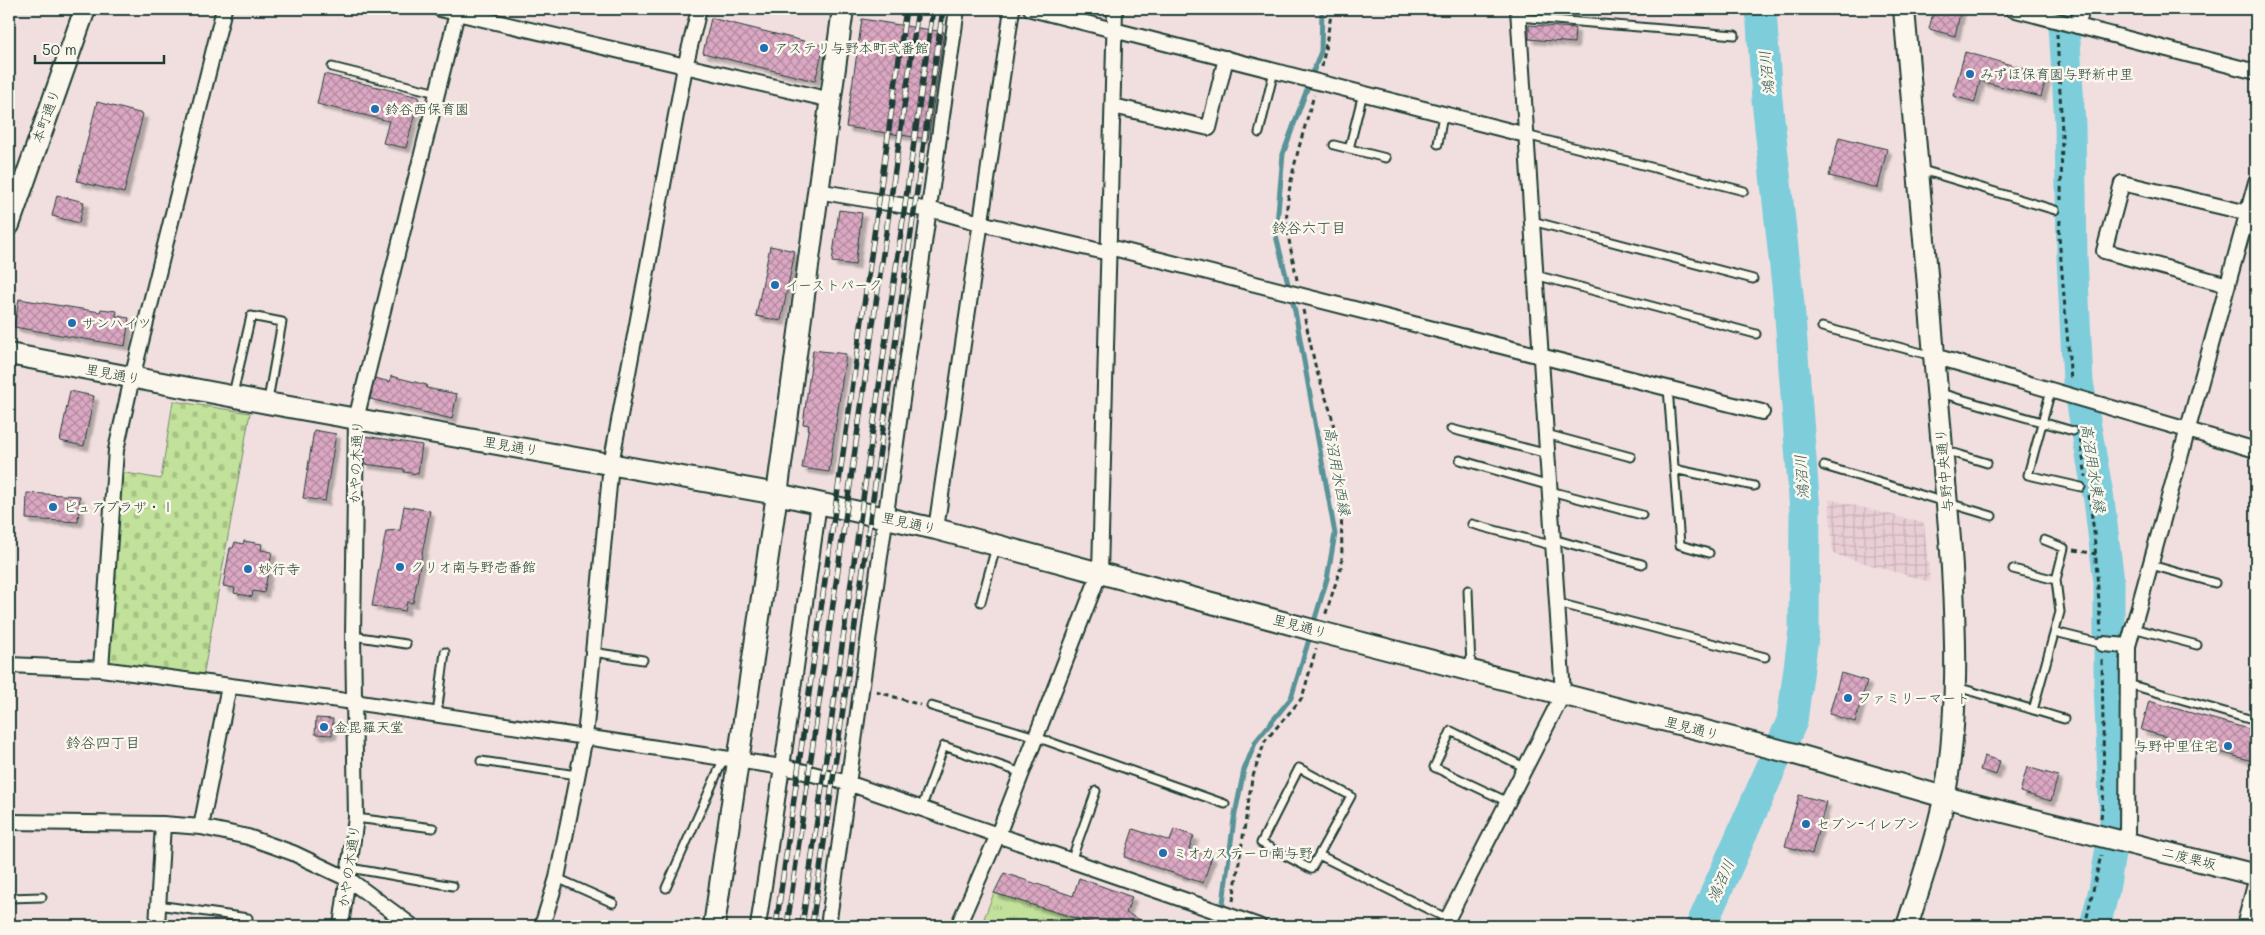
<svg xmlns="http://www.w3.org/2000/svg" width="2265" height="935" font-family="Mali,'Klee One',sans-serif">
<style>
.industrial{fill:url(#industrial-grid)}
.grass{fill:url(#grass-tufts);stroke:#708f67}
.cemetery{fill:url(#cemetery-stones);stroke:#708f67}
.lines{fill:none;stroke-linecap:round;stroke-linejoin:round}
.stream{stroke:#589398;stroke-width:5}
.river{stroke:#7ecddb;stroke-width:31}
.building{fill:url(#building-cross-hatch);stroke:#1f3d34;filter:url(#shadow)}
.lane-casing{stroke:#1f3d34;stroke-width:11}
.street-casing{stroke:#1f3d34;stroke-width:18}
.secondary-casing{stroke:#1f3d34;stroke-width:24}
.path{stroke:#1f3d34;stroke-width:3;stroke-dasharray:5 4;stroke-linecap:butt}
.lane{stroke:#fbf7ec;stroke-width:7}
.street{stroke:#fbf7ec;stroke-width:14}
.secondary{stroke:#fbf7ec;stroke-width:20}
.rail-casing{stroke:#1f3d34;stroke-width:5.5}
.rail{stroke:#fbf7ec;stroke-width:4;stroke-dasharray:11;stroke-linecap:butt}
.poi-dot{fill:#1f6fb2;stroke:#fbf7ec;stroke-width:2}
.labels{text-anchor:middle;stroke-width:5;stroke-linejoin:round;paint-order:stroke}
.poi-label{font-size:14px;fill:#1f3d34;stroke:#fbf7ec;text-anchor:start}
.street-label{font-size:14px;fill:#1f3d34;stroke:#fbf7ec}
.water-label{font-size:15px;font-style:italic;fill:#325a55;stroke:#fbf7ec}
.neighbourhood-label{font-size:15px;fill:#1f3d34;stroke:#fbf7ec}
</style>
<defs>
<pattern id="industrial-grid" width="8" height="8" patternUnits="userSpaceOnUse" patternTransform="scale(1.25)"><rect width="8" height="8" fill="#eaced6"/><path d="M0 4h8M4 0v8" fill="none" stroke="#c8b2b8"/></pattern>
<pattern id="grass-tufts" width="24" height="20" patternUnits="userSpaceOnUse" patternTransform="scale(1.25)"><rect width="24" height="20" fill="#c2e19a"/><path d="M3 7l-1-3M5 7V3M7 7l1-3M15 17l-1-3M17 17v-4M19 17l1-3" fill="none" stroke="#a6c285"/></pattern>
<pattern id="cemetery-stones" width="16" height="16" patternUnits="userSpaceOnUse" patternTransform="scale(1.25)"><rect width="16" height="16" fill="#c2e19a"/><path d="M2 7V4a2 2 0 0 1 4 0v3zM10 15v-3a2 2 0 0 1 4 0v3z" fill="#a6c285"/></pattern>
<pattern id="building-cross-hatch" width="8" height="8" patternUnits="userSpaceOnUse" patternTransform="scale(1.25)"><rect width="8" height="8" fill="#dba7c2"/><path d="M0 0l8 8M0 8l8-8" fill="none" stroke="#b1899e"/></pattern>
<filter id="shadow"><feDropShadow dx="4.5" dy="4.5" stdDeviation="1" flood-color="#0004"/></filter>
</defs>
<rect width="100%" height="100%" fill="#f1dfdf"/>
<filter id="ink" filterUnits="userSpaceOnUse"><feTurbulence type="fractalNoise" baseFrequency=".02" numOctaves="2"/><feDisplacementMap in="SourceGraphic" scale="10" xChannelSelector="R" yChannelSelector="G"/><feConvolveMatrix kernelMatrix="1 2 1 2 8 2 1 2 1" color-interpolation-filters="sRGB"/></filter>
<g filter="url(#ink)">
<path class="industrial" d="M1829,499L1924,523L1930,582L1833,554Z"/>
<path class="grass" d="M994,893L1101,926H981Z"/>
<path class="cemetery" d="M173,401L250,413L203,677L109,667L105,662L120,472L161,479Z"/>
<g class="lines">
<path class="stream" d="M1313,625L1327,579L1335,534L1295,311L1276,236L1283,154L1321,51L1322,9
M1220,926L1234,819L1244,770L1256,741L1291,698L1311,633"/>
<path class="river" d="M2063,9L2070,124L2072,257L2078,382L2099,500L2109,582V685L2115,823L2104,890L2095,926
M1701,926L1792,721L1804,630L1805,511L1789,304L1767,100L1761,9"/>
</g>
<path class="building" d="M1934,9H1961L1955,36L1929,29Z
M711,18L824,46L815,81L703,53Z
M862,19L944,32L928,139L846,127Z
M1529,25L1575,28L1574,43L1529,39Z
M1965,52L2047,75L2041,97L1980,81L1975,102L1953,96Z
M324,74L419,97L406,148L383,143L389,121L317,104Z
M97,102L143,114L124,193L77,181Z
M1839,137L1887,149L1878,188L1829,176Z
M57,195L84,202L79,223L52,216Z
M839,210L862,213L855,265L832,262Z
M770,246L795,251L781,321L756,316Z
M19,299L100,312L101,309L117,311L116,316L129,318L125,346L14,327Z
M813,350L846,354L829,472L802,468L809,425L803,424Z
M391,376L427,385L426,388L457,394L452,419L370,399L375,378L390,382Z
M70,391L94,396L84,446L60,441Z
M314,430L336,434L325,501L303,498Z
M365,436L422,445L418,474L404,472V469L364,464Z
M27,493L80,496L78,522L26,519Z
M404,506L430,511L413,603L407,602L405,611L372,606L386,531L400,530Z
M244,541L262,544L261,550L272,552L264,593L253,591L252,597L234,593L235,588L223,586L230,548H233L235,542L243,544Z
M1841,673L1867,681L1855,722L1829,714Z
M2149,701L2256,731V762L2141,730Z
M316,718L333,719L332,735L315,734Z
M1984,756L2000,761L1996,775L1980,770Z
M2027,767L2058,776L2051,801L2020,792Z
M1799,795L1826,802L1812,854L1785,846Z
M1133,829L1170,841L1174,829L1194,836L1189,849L1212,856L1203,883L1124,857Z
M1004,873L1073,896L1079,878L1132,897L1126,913L1153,926H1101L994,893Z"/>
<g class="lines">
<g class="lane-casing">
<path id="lane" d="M1518,17L1735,35
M332,67L437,93
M1259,133L1274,71
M1526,135L1744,191
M1438,144L1443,114
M1334,145L1386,158
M1349,149L1363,93
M1919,169L2055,210
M1532,221L1753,279
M1535,275L1756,334
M1822,327L1933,356
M1668,388L1680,545L1709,553
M2051,390L2028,475L2081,487
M1940,393L2073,431
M233,394L251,316L282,322L268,400
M1451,429L1548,454
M1546,434L1631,457
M1944,450L1987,463
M1460,460L1550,486
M1824,466L1992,516
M1674,469L1754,486
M1550,491L1642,515
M1472,524L1554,546
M1553,539L1642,564
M2151,565L2215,583
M2013,569L2056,580
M1468,590L1471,668
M981,602L996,547
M1558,603L1765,657
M2133,628L2197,645
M2055,632L2103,644
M353,636L406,644
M593,652L643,660
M2128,684L2256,721
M1957,687L2064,719
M931,706L1036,737L1225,804
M2033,710L2060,612L2056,580L2064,548L2044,540
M437,714L445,652
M481,761L577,775
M1299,768L1351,796L1311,869L1261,843Z
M1508,802L1434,767L1451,731L1526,768
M921,809L944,746L1022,773
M356,818L433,828
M1319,855L1448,919
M1071,861L1096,791
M350,868L453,886
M557,878L613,903
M666,888L724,758
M9,898L42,897
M158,905L248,918
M469,926H470"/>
</g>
<g class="street-casing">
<path id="street" d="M440,9L831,100
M1031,9L1526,135
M2012,9L2256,72
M2077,26L2082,9
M1113,106L1209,128L1226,58
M817,191L941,212L980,223L1109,253
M1109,247L1762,412
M2228,285L2104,251L2122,183L2248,213
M1934,356L2256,450
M936,529L1012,9
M2103,644L2128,646
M9,665L101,669L354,702L789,768L848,783L1259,926
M101,669L116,450L132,378L224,9
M9,822L163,824L201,827L248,837L293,853L348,879L412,926
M201,827L229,686
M2127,842L2128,646L2256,182
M157,926L163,824
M341,926L356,818L353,636L356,419L458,9
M542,926L557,878L585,737L611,464L685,67L699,9
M758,926L782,767L819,503
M828,926L957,9
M958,926L997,837L1100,572L1115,9
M1444,926L1563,694L1518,9
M2244,926L2256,881"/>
</g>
<g class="secondary-casing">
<path id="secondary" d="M1904,9L1951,551C1956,633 1959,713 1945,794C1936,839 1921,883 1907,926
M9,225L85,9
M9,354L267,403L777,494L936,529L1320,632L1795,754L1944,797L2256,875
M714,926L777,494L843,9"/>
</g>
<path class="path" d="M2057,34L2062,132L2061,200
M1322,67L1332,9
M2060,220L2059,236L2071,381
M1297,280C1293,257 1285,231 1287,207C1291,169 1304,131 1314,95
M1303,310L1316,369L1331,413L1336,438L1341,479L1342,564L1325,616
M2080,439L2086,477
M2089,495L2094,532L2101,631
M2074,550L2096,554
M876,691L920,705
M2101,818L2104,792L2102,657
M1233,901L1252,779L1265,741L1302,698L1316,649
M2085,926L2101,855"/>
<use href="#lane" class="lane"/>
<use href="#street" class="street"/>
<use href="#secondary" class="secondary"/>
<g class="rail-casing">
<path id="rail" d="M776,926L906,9
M787,926L918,9
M802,926L933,9
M812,926L943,9"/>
</g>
<use href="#rail" class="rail"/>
</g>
</g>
<g class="poi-dot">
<circle cx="764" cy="48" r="5"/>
<circle cx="1970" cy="74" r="5"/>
<circle cx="375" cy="109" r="5"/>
<circle cx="775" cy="285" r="5"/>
<circle cx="72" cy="323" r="5"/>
<circle cx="53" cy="507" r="5"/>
<circle cx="400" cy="567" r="5"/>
<circle cx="248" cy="569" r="5"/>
<circle cx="1848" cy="698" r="5"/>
<circle cx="324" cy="727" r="5"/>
<circle cx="2228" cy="746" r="5"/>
<circle cx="1806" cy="824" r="5"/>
<circle cx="1163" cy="853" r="5"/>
</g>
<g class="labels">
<g class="poi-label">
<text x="774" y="53">アステリ与野本町弐番館</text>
<text x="1980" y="79">みずほ保育園与野新中里</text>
<text x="385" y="114">鈴谷西保育園</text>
<text x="785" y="290">イーストパーク</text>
<text x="82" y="328">サンハイツ</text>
<text x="63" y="512">ピュアプラザ・Ⅰ</text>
<text x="410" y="572">クリオ南与野壱番館</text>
<text x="258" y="574">妙行寺</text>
<text x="1858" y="703">ファミリーマート</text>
<text x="334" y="732">金毘羅天堂</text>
<text x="2218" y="751" text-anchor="end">与野中里住宅</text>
<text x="1816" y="829">セブン-イレブン</text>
<text x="1173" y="858">ミオカステーロ南与野</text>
</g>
<g class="street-label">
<text transform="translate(46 116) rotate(-70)" y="5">本町通り</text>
<text transform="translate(113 374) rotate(11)" y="5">里見通り</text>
<text transform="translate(511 446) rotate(10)" y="5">里見通り</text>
<text transform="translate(356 462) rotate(-88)" y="5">かやの木通り</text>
<text transform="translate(1944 470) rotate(-95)" y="5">与野中央通り</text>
<text transform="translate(909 523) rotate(13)" y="5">里見通り</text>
<text transform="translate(1300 626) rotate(15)" y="5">里見通り</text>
<text transform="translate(1692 728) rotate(15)" y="5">里見通り</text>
<text transform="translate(2189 858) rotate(14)" y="5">二度栗坂</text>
<text transform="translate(349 866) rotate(-82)" y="5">かやの木通り</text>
</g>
<g class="water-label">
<text transform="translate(1767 73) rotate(-96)" y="5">鴻沼川</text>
<text transform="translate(2093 468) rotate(81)" y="5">高沼用水東縁</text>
<text transform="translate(1337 471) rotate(80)" y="5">高沼用水西縁</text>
<text transform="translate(1802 477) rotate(-94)" y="5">鴻沼川</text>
<text transform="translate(1721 881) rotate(-66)" y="5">鴻沼川</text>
</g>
<g class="neighbourhood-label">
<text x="1309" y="233">鈴谷六丁目</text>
<text x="103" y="748">鈴谷四丁目</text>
</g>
</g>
<rect width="2265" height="935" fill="none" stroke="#fbf7ec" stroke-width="30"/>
<rect x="15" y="15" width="2235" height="905" fill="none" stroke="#1f3d34" stroke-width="2" filter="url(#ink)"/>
<path d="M35 55v8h129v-8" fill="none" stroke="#1f3d34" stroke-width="2.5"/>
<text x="42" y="55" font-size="15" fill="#1f3d34" stroke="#fbf7ec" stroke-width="4" paint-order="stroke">50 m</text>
</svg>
